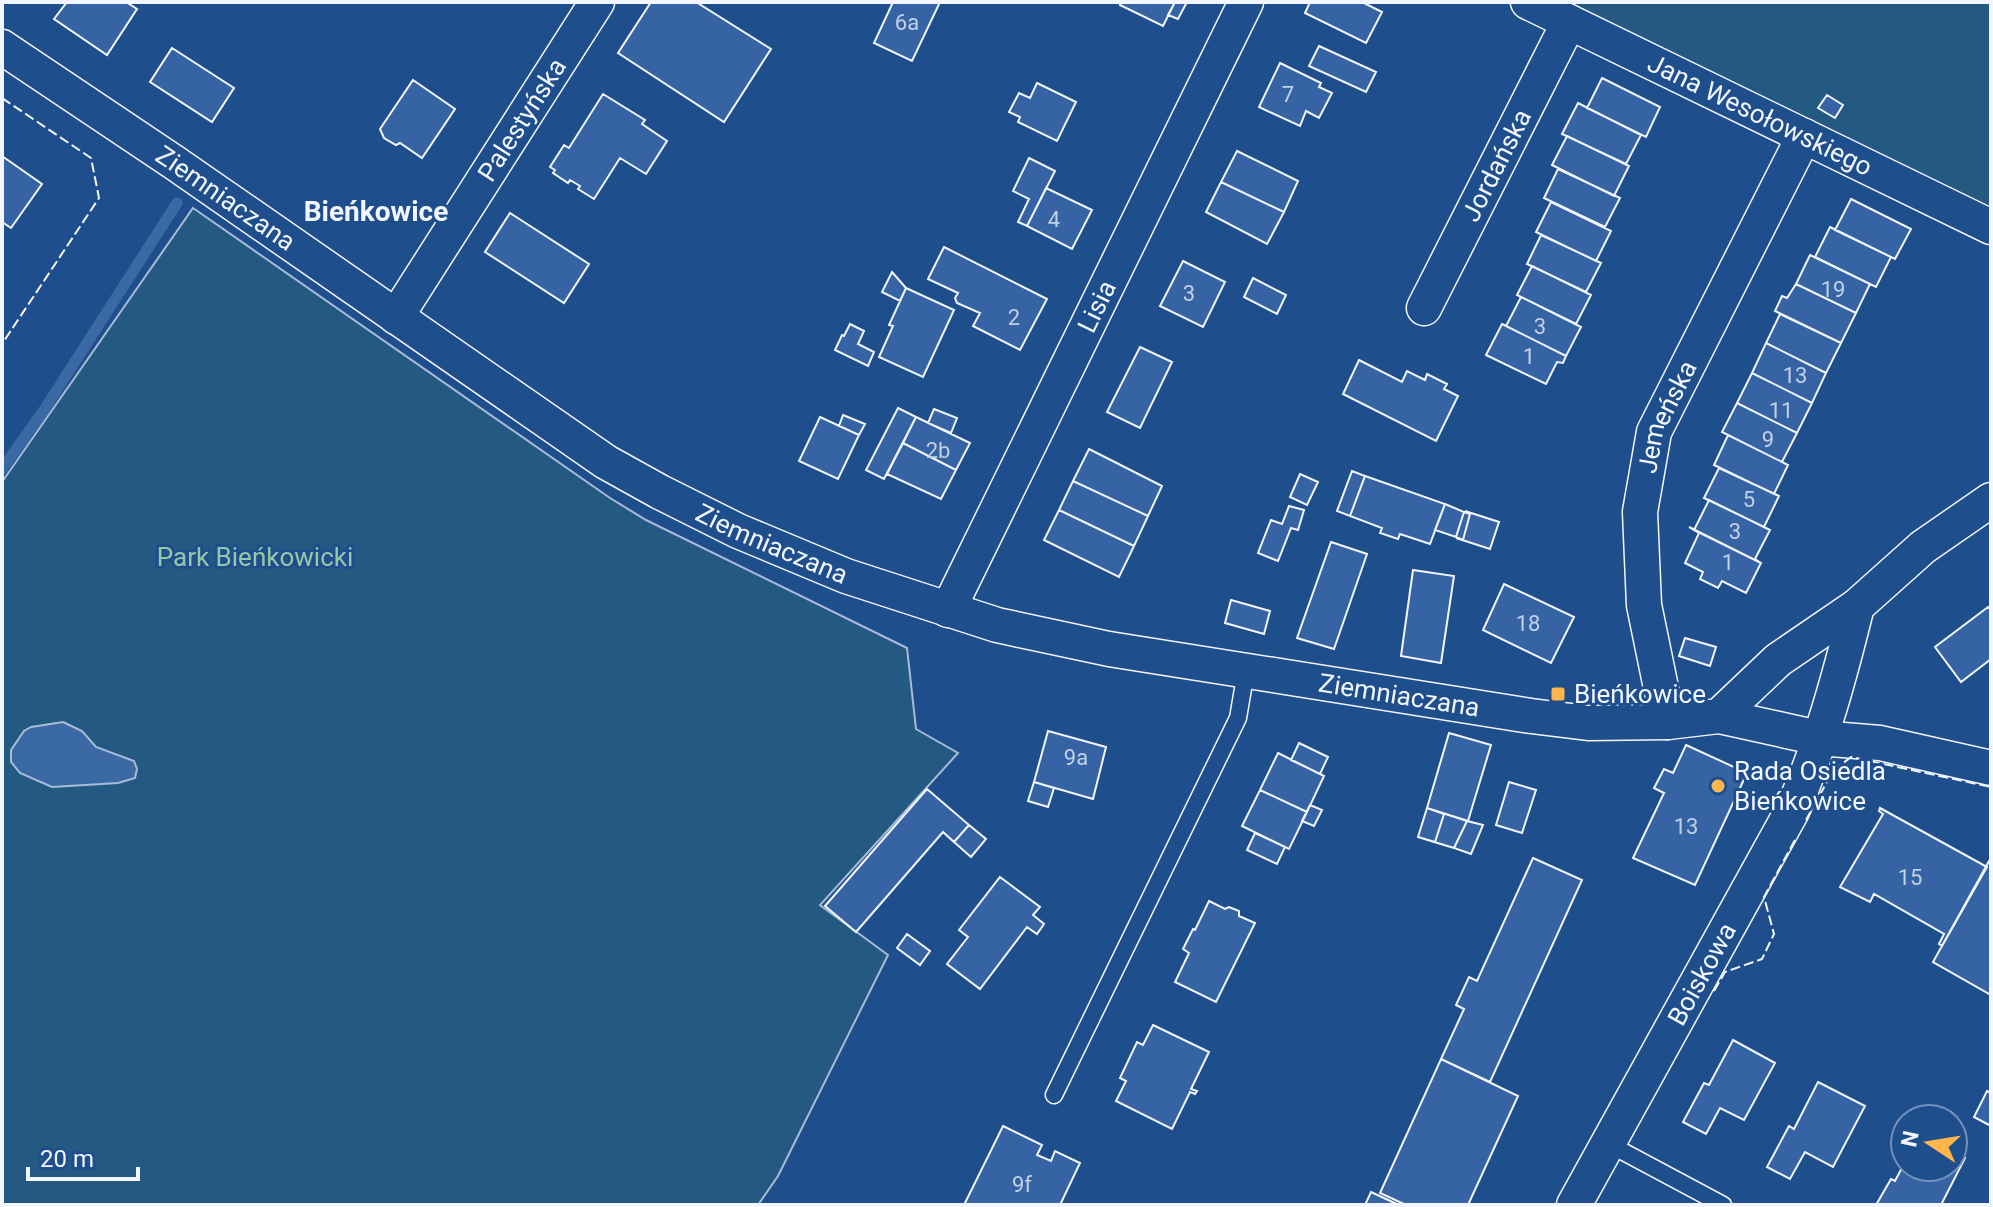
<svg xmlns="http://www.w3.org/2000/svg" width="1993" height="1207" font-family="Roboto,sans-serif">
<style>
.green{fill:#245a82;stroke:#a8bbd7;stroke-width:2}
.water{fill:#3b69a3;stroke:#a8bbd7;stroke-width:2}
.lines{fill:none;stroke-linecap:round;stroke-linejoin:round}
.stream{stroke:#3b69a3;stroke-width:11}
.building{fill:#3563a3;stroke:#f2f6ff;stroke-width:2}
.service-casing{stroke:#f2f6ff;stroke-width:19}
.minor-casing{stroke:#f2f6ff;stroke-width:37}
.service{stroke:#1f4e8c;stroke-width:16}
.minor{stroke:#1f4e8c;stroke-width:34}
.fence{stroke:#f2f6ff;stroke-width:2;stroke-dasharray:10 4;stroke-linecap:butt}
.poi-dot{fill:#ffb74d;stroke:#1f4e8c;stroke-width:3}
.labels{text-anchor:middle;stroke-width:6;stroke-linejoin:round;paint-order:stroke}
.number-label{font-size:22px;fill:#c3d1e8}
.street-label{font-size:26px;fill:#f2f6ff;stroke:#1f4e8c}
.park-label{font-size:26px;fill:#97c8a6;stroke:#1f4e8c}
.poi-label{font-size:26px;fill:#f2f6ff;stroke:#1f4e8c;text-anchor:start}
.neighbourhood-label{font-size:28px;font-weight:bold;fill:#f2f6ff;stroke:#1f4e8c}
</style>
<rect width="100%" height="100%" fill="#1f4e8c"/>
<path class="green" d="M1562,2H1991V212Z
M193,208L610,498L646,520L907,648L916,729L958,753L820,905L888,955L778,1176L758,1205H2V482Z"/>
<path class="water" d="M63,722L82,731L96,747L134,761L137,769L135,778L118,783L52,787L20,773L11,762V750L24,731L31,727Z"/>
<g class="lines">
<path class="stream" d="M2,469L44,410L177,203"/>
</g>
<path class="building" d="M67,2H126L137,9L107,55L54,19Z
M651,2H696L771,49L724,122L618,53Z
M893,2H940L912,61L874,43Z
M1122,2H1175L1163,26L1120,5Z
M1175,2H1187L1178,19L1168,15Z
M1310,2H1362L1382,12L1366,43L1305,13Z
M1319,46L1376,72L1366,92L1309,66Z
M172,48L234,88L212,122L150,82Z
M1280,63L1321,83L1319,87L1332,93L1319,118L1306,111L1300,126L1259,107Z
M1602,78L1660,107L1646,137L1587,108Z
M413,80L455,109L422,158L400,143L396,145L384,138L380,129Z
M1037,83L1076,102L1057,141L1018,122L1020,117L1009,112L1019,93L1030,98Z
M603,94L645,120L642,124L667,141L646,174L620,158L594,199L578,189L580,186L570,180L568,183L553,173L555,170L550,167L564,145L569,148Z
M1827,95L1843,105L1835,118L1818,108Z
M1578,103L1641,135L1626,164L1562,134Z
M1567,136L1629,166L1614,196L1552,165Z
M1237,151L1298,181L1284,212L1221,182Z
M2,156L42,184L11,228L2,222Z
M1029,158L1055,171L1027,226L1018,222L1029,199L1013,191Z
M1558,169L1620,198L1605,227L1544,198Z
M1221,182L1284,212L1267,244L1206,212Z
M1046,188L1092,210L1072,249L1027,226Z
M1851,199L1911,229L1895,259L1835,230Z
M1551,202L1611,231L1596,261L1536,232Z
M510,213L589,264L564,303L485,252Z
M1830,227L1891,257L1876,287L1815,257Z
M1541,235L1601,263L1586,292L1527,264Z
M944,247L1047,299L1020,350L973,326L980,313L957,303L955,298L958,293L928,279Z
M1810,255L1870,284L1856,313L1796,284Z
M1183,261L1225,282L1203,327L1160,306Z
M1532,266L1591,295L1576,324L1517,295Z
M892,272L906,288L900,301L882,292Z
M1253,278L1286,295L1277,314L1244,297Z
M1796,284L1856,313L1841,343L1775,311L1782,296L1787,298Z
M906,288L954,310L923,377L879,357L893,326L889,325Z
M1521,297L1581,327L1566,356L1506,326Z
M1780,314L1841,343L1826,373L1766,343Z
M850,324L864,331L858,344L874,352L868,366L835,350L842,335L844,336Z
M1502,324L1566,356L1563,363L1557,362L1546,384L1486,355Z
M1766,343L1826,373L1812,403L1752,373Z
M1140,347L1172,362L1140,428L1107,412Z
M1359,360L1402,382L1407,371L1425,380L1427,374L1447,384L1444,389L1458,396L1436,441L1343,394Z
M1752,373L1812,403L1797,433L1737,403Z
M1737,403L1797,433L1782,462L1722,432Z
M898,408L916,417L884,479L866,470Z
M934,409L957,418L951,433L928,423Z
M843,415L865,424L859,435L839,426Z
M820,417L859,435L838,479L799,461Z
M916,417L970,443L956,470L903,443Z
M1728,435L1788,465L1774,494L1714,465Z
M903,443L956,470L941,499L887,474Z
M1089,449L1162,486L1148,516L1073,481Z
M1719,468L1779,496L1764,527L1704,498Z
M1352,471L1365,476L1350,516L1337,511Z
M1300,474L1318,482L1307,505L1290,497Z
M1365,476L1445,504L1430,544L1400,534L1398,539L1380,533L1382,528L1350,516Z
M1073,481L1148,516L1134,546L1059,510Z
M1709,500L1770,530L1755,559L1761,563L1694,530Z
M1445,504L1464,512L1456,537L1435,530Z
M1289,506L1304,510L1298,530L1291,528L1278,561L1258,553L1271,520L1282,524Z
M1059,510L1134,546L1119,577L1044,540Z
M1465,511L1499,522L1490,549L1456,538L1463,540L1470,514Z
M1464,512L1470,514L1463,540L1456,537Z
M1689,527L1761,563L1746,593L1722,581L1718,588L1700,579L1703,572L1685,563L1699,533Z
M1331,542L1367,554L1334,649L1297,638Z
M1413,570L1454,576L1441,663L1401,656Z
M1504,584L1574,617L1551,663L1483,630Z
M1231,600L1270,611L1264,634L1225,623Z
M1988,607L1991,610V659L1961,682L1935,647Z
M1685,638L1716,647L1710,666L1679,656Z
M1048,731L1106,747L1093,799L1034,782Z
M1449,733L1491,745L1468,821L1427,808Z
M1299,743L1328,757L1320,774L1291,760Z
M1686,745L1747,773L1695,885L1633,858L1664,793L1654,788L1664,769L1673,773Z
M1278,753L1324,776L1307,812L1260,790Z
M1034,782L1054,788L1048,807L1028,801Z
M1509,782L1536,790L1522,833L1496,825Z
M927,789L969,825L954,842L943,832L856,932L825,906Z
M1260,790L1307,812L1289,849L1242,826Z
M1310,805L1322,810L1314,826L1302,821Z
M1427,808L1467,821L1454,848L1418,837Z
M1427,808L1444,814L1435,842L1418,837Z
M1880,808L1987,867L1942,946L1939,944L1944,934L1874,894L1870,902L1840,887L1883,814L1879,811Z
M1467,821L1483,825L1471,854L1454,848Z
M969,825L986,839L971,857L954,842Z
M1255,833L1285,847L1277,864L1247,850Z
M1533,858L1582,880L1490,1082L1441,1059L1464,1009L1456,1005L1469,977L1477,981Z
M1989,861L1991,862V995L1933,962Z
M1000,877L1040,907L1033,915L1044,924L1037,934L1027,927L980,989L947,964L968,937L959,930Z
M1209,901L1225,909L1229,907L1239,911V916L1255,923L1216,1002L1175,982L1189,953L1183,949L1193,929L1195,930Z
M907,934L930,951L920,965L897,948Z
M1153,1025L1209,1052L1191,1089L1197,1091L1195,1094L1190,1092L1172,1129L1116,1101L1126,1081L1120,1078L1137,1042L1143,1045Z
M1733,1040L1775,1063L1744,1120L1720,1108L1706,1134L1683,1122L1704,1083L1709,1085Z
M1441,1059L1518,1096L1468,1205H1406L1380,1193Z
M1818,1082L1865,1106L1833,1167L1805,1152L1790,1179L1767,1167L1789,1126L1794,1129Z
M1987,1091L1991,1093V1126L1974,1117Z
M1003,1126L1042,1145L1037,1155L1051,1161L1055,1151L1080,1163L1060,1205H964Z
M1953,1152L1965,1158L1941,1205H1876L1891,1179L1895,1181L1905,1162V1167H1953Z
M1371,1192L1399,1205H1365Z"/>
<g class="lines">
<g class="service-casing">
<path id="service" d="M1054,1095L1238,718L1246,671
M1607,1143L1723,1205"/>
</g>
<g class="minor-casing">
<g id="minor">
<path id="s1" d="M1528,2L1991,227"/>
<path id="s2" d="M2,47L175,163L606,462L660,492L738,531L846,576L997,625L1109,649L1531,716L1588,723L1668,722L1719,716L1778,660L1857,606L1923,547L1991,500"/>
<path id="s3" d="M1424,308L1569,22"/>
<path id="s4" d="M396,317L597,2"/>
<path id="s5" d="M948,610L1246,2"/>
<path d="M1719,716L1819,738L1880,743L1991,768"/>
<path id="s6" d="M1668,722L1644,605L1640,512L1654,432L1804,136"/>
<path id="s7" d="M1574,1205L1792,811C1821,745 1840,675 1857,606"/>
</g>
</g>
<use href="#service" class="service"/>
<use href="#minor" class="minor"/>
<path class="fence" d="M2,98L91,158L99,198L2,344
M1806,820L1833,771L1851,757L1991,787
M1714,991L1725,972L1762,959L1774,934L1764,897L1796,838"/>
</g>
<g class="poi-dot">
<rect x="1550" y="686" width="16" height="16" rx="4"/>
<circle cx="1718" cy="786" r="8"/>
</g>
<g class="labels">
<g class="number-label">
<text x="907" y="30">6a</text>
<text x="1288" y="102">7</text>
<text x="1054" y="227">4</text>
<text x="1833" y="297">19</text>
<text x="1189" y="301">3</text>
<text x="1014" y="325">2</text>
<text x="1540" y="334">3</text>
<text x="1529" y="364">1</text>
<text x="1795" y="383">13</text>
<text x="1781" y="418">11</text>
<text x="1768" y="447">9</text>
<text x="938" y="458">2b</text>
<text x="1749" y="507">5</text>
<text x="1735" y="539">3</text>
<text x="1728" y="570">1</text>
<text x="1528" y="631">18</text>
<text x="1076" y="765">9a</text>
<text x="1686" y="834">13</text>
<text x="1910" y="885">15</text>
<text x="1022" y="1192">9f</text>
</g>
<g class="street-label">
<text dy="9" stroke="none"><textPath href="#s1" startOffset="258">Jana Wesołowskiego</textPath></text>
<text dy="9" stroke="none"><textPath href="#s4" startOffset="234">Palestyńska</textPath></text>
<text dy="9" stroke="none"><textPath href="#s3" startOffset="160">Jordańska</textPath></text>
<text dy="9" stroke="none"><textPath href="#s2" startOffset="270">Ziemniaczana</textPath></text>
<text dy="9" stroke="none"><textPath href="#s5" startOffset="338">Lisia</textPath></text>
<text dy="9" stroke="none"><textPath href="#s6" startOffset="312">Jemeńska</textPath></text>
<text dy="9" stroke="none"><textPath href="#s2" startOffset="918">Ziemniaczana</textPath></text>
<text dy="9" stroke="none"><textPath href="#s2" startOffset="1566">Ziemniaczana</textPath></text>
<text dy="9" stroke="none"><textPath href="#s7" startOffset="264">Boiskowa</textPath></text>
</g>
<g class="park-label">
<text x="255" y="566">Park Bieńkowicki</text>
</g>
<g class="poi-label">
<text x="1574" y="703">Bieńkowice</text>
<text x="1734" y="780">Rada Osiedla<tspan x="1734" dy="30">Bieńkowice</tspan></text>
</g>
<g class="neighbourhood-label">
<text x="376" y="221">Bieńkowice</text>
</g>
</g>
<rect width="1993" height="1207" fill="none" stroke="#f2f6ff" stroke-width="8"/>
<g transform="translate(1929 1143) rotate(282)"><circle r="38" fill="#1f4e8c" stroke="#7391ba" stroke-width="2"/>
<path d="M0-6L14 30L0 20L-14 30Z" fill="#ffb74d"/>
<text y="-12" font-size="22" font-weight="bold" text-anchor="middle" fill="#f2f6ff">N</text>
</g>
<path d="M28 1167v12h110v-12" fill="none" stroke="#f2f6ff" stroke-width="4"/>
<text x="40" y="1167" font-size="24" fill="#f2f6ff" stroke="#1f4e8c" stroke-width="6" paint-order="stroke">20 m</text>
</svg>
